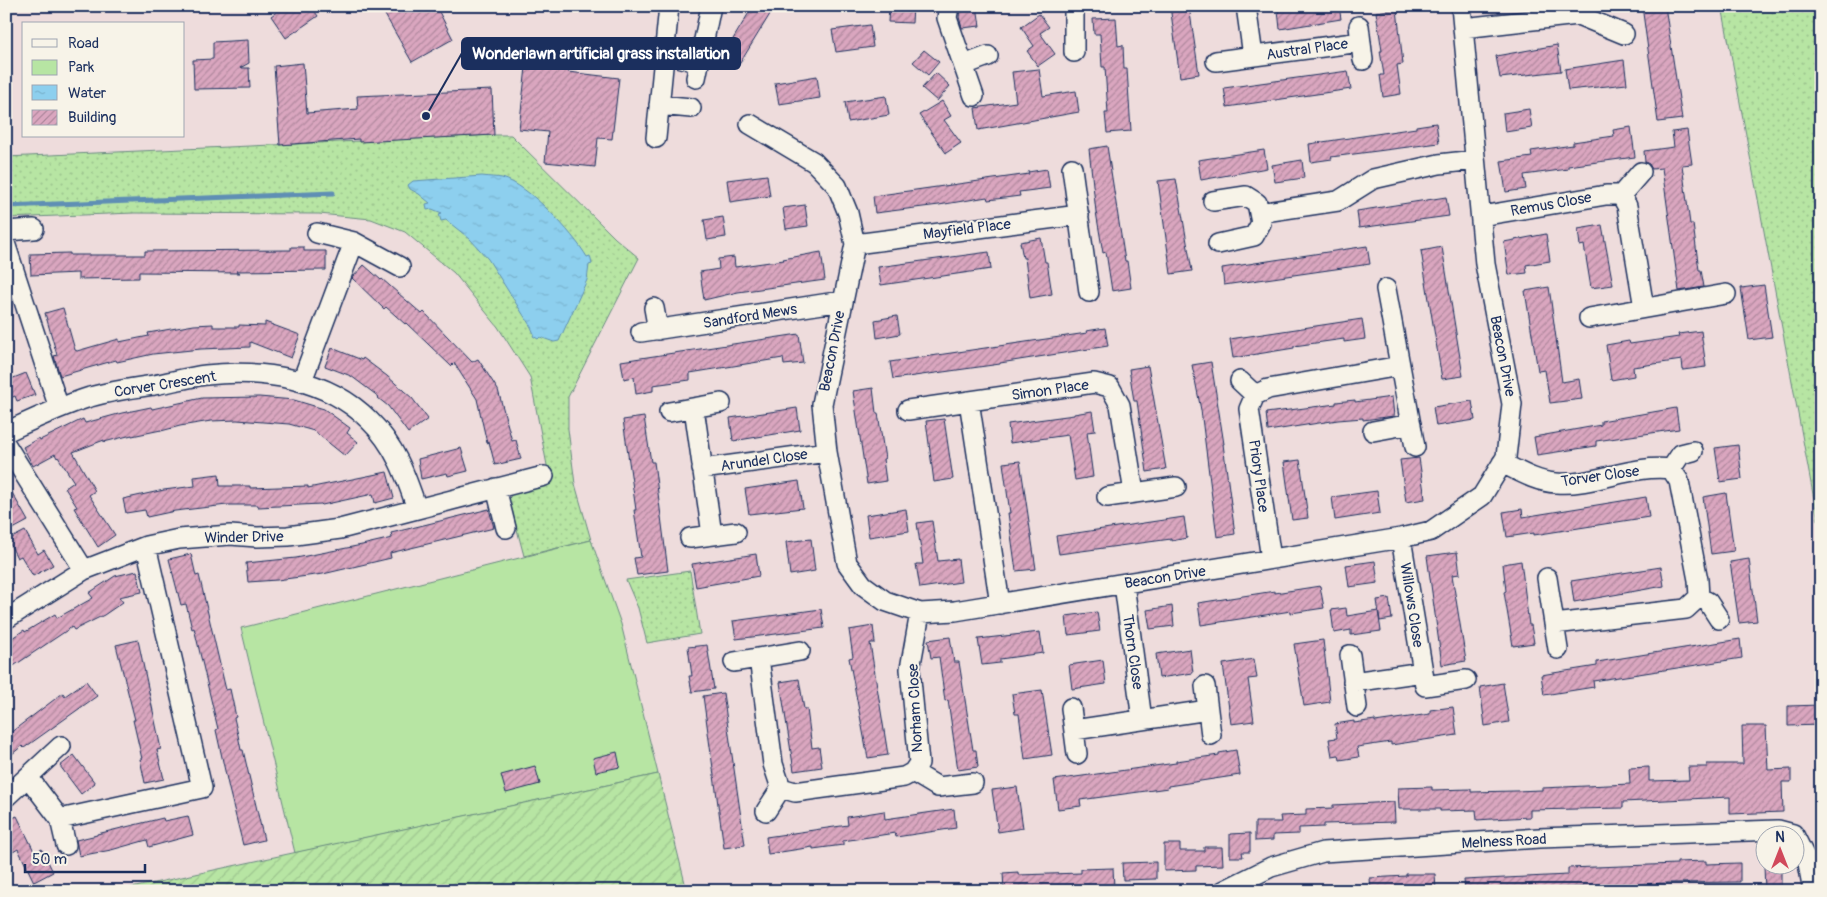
<svg xmlns="http://www.w3.org/2000/svg" width="1827" height="897" font-family="Pangolin,sans-serif">
<style>
.grass{fill:url(#grass-dots);stroke:#698a80}
.park{fill:#b7e5a3;stroke:#698a80}
.garden{fill:url(#garden-furrows);stroke:#698a80}
.water{fill:url(#water-ripples);stroke:#5f8fb4}
.lines{fill:none;stroke-linecap:round;stroke-linejoin:round}
.stream{stroke:#5f8fb4;stroke-width:5}
.building{fill:url(#building-hatch);stroke:#1b2f5e}
.street-casing{stroke:#1b2f5e;stroke-width:22}
.street{stroke:#f7f3e8;stroke-width:19}
.labels{text-anchor:middle;stroke-width:4;stroke-linejoin:round;paint-order:stroke}
.street-label{font-size:15px;fill:#1b2f5e;stroke:#f7f3e8}
.leader{fill:none;stroke:#1b2f5e;stroke-width:2}
.callout-dot{fill:#1b2f5e;stroke:#f7f3e8;stroke-width:2}
.callout{fill:#1b2f5e;stroke:#1b2f5e;stroke-width:2}
.callout-label{font-size:16px;text-anchor:middle;font-weight:bold;fill:#fff}
</style>
<defs>
<pattern id="grass-dots" width="8" height="8" patternUnits="userSpaceOnUse" patternTransform="scale(1.25)"><rect width="8" height="8" fill="#b7e5a3"/><path d="M2 2h.1M6 6h.1" fill="none" stroke="#9dc58f" stroke-width="1.8" stroke-linecap="round"/></pattern>
<pattern id="garden-furrows" width="10" height="10" patternUnits="userSpaceOnUse" patternTransform="scale(1.25)"><rect width="10" height="10" fill="#b7e5a3"/><path d="M-1 1l2-2M0 10L10 0M9 11l2-2" fill="none" stroke="#9dc58f"/></pattern>
<pattern id="water-ripples" width="26" height="14" patternUnits="userSpaceOnUse" patternTransform="scale(1.25)"><rect width="26" height="14" fill="#8dcfee"/><path d="M2 4q2-2 4 0t4 0M15 11q2-2 4 0t4 0" fill="none" stroke="#79b2ce"/></pattern>
<pattern id="building-hatch" width="6" height="6" patternUnits="userSpaceOnUse" patternTransform="scale(1.25)"><rect width="6" height="6" fill="#daa6bf"/><path d="M-1 1l2-2M0 6l6-6M5 7l2-2" fill="none" stroke="#b0889e"/></pattern>
</defs>
<rect width="100%" height="100%" fill="#eedcdc"/>
<filter id="ink" filterUnits="userSpaceOnUse"><feTurbulence type="fractalNoise" baseFrequency=".02" numOctaves="2"/><feDisplacementMap in="SourceGraphic" scale="10" xChannelSelector="R" yChannelSelector="G"/><feConvolveMatrix kernelMatrix="1 2 1 2 8 2 1 2 1" color-interpolation-filters="sRGB"/></filter>
<g filter="url(#ink)">
<path class="grass" d="M1722,6H1821V537Z
M494,135H511L615,238L639,258L568,397V429L575,484L591,540L524,556L509,499L512,493L550,481L530,377L498,327L454,273L405,232L371,219L319,214L134,213L6,218V157Z
M690,571L700,634L647,643L638,608L626,580Z"/>
<path class="park" d="M591,540L621,624L658,774L295,853L241,628Z"/>
<path class="garden" d="M658,774L687,891H117Z"/>
<path class="water" d="M482,176C489,177 496,177 502,178C529,185 573,233 587,257L590,256L592,264L589,265L587,280L559,341L554,342L540,337L538,339L533,336L534,334L531,327L488,259L470,239L446,220L441,221L439,214L442,213L432,209L427,210L426,204L430,203L419,194L410,189L408,185L413,181Z"/>
<g class="lines">
<path class="stream" d="M6,206L333,193"/>
</g>
<path class="building" d="M285,6H311L318,16L286,38L271,16Z
M380,6H436L453,39L412,62Z
M753,6H775L737,68L721,59Z
M889,6H913L912,23L888,22Z
M977,6L980,26L962,28L959,17L960,8Z
M1170,6H1189L1199,74L1180,77Z
M1307,6H1339L1341,19L1280,29L1278,10Z
M1642,6H1665L1682,119L1658,122Z
M1397,9L1403,64L1397,65L1401,94L1383,97L1380,75H1384L1380,51H1382L1376,12Z
M1039,14L1049,27L1040,33L1055,54L1038,66L1027,51L1034,46L1021,27Z
M1116,18L1118,46L1123,45L1124,69H1127L1131,131L1107,133L1105,113H1108L1105,67H1102L1100,34H1094L1093,19Z
M870,25L873,47L836,52L832,30Z
M248,40L249,63L240,68H249L250,88L194,89L193,60L213,59V42Z
M529,41L571,46L568,72L619,78L612,139L598,138L595,167L545,162L548,132L519,129Z
M1557,45L1561,71L1500,78L1496,56Z
M924,50L939,62L928,75L913,62Z
M1624,60L1627,84L1568,90L1565,69Z
M303,63L307,113L358,109L357,96L492,90L494,135L359,142V139L280,145L274,66Z
M1039,69L1043,96L1076,91L1079,112L978,130L975,108L1016,102L1012,72Z
M1348,71L1351,89L1227,107L1224,88Z
M936,73L950,86L937,101L922,88Z
M817,76L820,98L779,104L775,83Z
M886,96L889,115L848,122L845,102Z
M942,101L951,116L944,120L961,143L946,153L919,115Z
M1529,109L1532,128L1505,132L1503,113Z
M1436,123L1439,143L1331,157L1332,159L1311,162L1309,144L1416,128V126Z
M1631,127L1635,157L1568,166V169L1524,175L1526,189L1506,192L1501,161L1532,157L1531,151L1573,145V142L1614,136L1613,130Z
M1687,130L1692,164L1682,165L1690,224H1693L1699,270H1701L1704,287L1679,291L1662,168L1652,169L1649,164L1645,162L1644,151L1674,147L1672,132Z
M1107,146L1125,261H1127L1131,288L1112,291L1106,252L1103,253L1096,212L1089,149Z
M1264,150L1267,168L1201,180L1198,160Z
M1302,160L1304,178L1275,182L1272,165Z
M1047,169L1050,188L1019,192L1020,196L988,200L987,197L939,205L875,213L873,196L1029,174L1028,172Z
M767,175L770,196L730,202L727,180Z
M1176,179L1192,271L1171,274L1158,181Z
M1446,197L1449,216L1359,228L1357,211Z
M805,205L808,226L786,229L783,208Z
M723,217L726,237L707,240L704,220Z
M1602,225L1613,285L1591,288L1584,245L1580,246L1578,229Z
M1546,234L1550,261L1526,265L1527,273L1509,275L1504,242Z
M1041,238L1045,262H1047L1052,294L1030,298L1025,258H1023L1020,242Z
M1367,246L1370,264L1224,285L1222,268Z
M291,247H304V251H326V270L236,271L240,273L139,272V278L78,279V273L31,275L30,254L70,253V255H145V251L291,250Z
M1442,247L1463,376L1442,379L1421,251Z
M821,252L825,280L738,292L704,300L700,272L719,269L718,259L734,257L735,267L784,260L783,259Z
M989,252L991,269L881,285L878,267Z
M364,265L381,280L382,279L422,314L424,312L472,362L478,359L498,390L512,441L516,440L521,459L495,465L489,442L487,443L477,399L454,363L451,366L406,323L405,324L386,307L384,309L352,278Z
M1764,285L1772,337L1749,340L1741,288Z
M1549,287L1562,382L1579,379L1582,399L1550,403L1545,370L1538,371L1525,291Z
M63,308L75,350L77,351L119,339V342L149,336L148,333L194,325L213,324V327H239V325L265,326V322L300,335L291,358L250,342V347L201,349L153,354L117,362L116,360L60,376L54,356L57,355L45,313Z
M897,316L900,334L877,338L875,320Z
M1362,319L1365,339L1344,342V339L1294,346V348L1233,358L1230,339Z
M1105,328L1108,346L1000,363V364L893,379L890,362L1087,333L1086,331Z
M1701,331L1706,367L1683,370L1682,360L1633,367L1634,376L1611,380L1606,345L1629,341L1630,344L1679,337L1678,334Z
M799,334L803,363L784,365L783,358L690,373V380L653,385V391L636,394L634,377L624,379L621,361Z
M332,348L362,360L363,358L387,376L412,398L428,419L408,433L388,406L378,398L379,397L351,376L325,366Z
M1211,362L1224,444H1223L1235,534L1217,537L1201,410L1192,365Z
M1148,366L1166,469L1147,472L1137,401H1134L1129,369Z
M26,373L35,395L17,401L15,396L6,400V381Z
M873,388L876,413H878L885,459H883L886,481L867,484L853,391Z
M259,397L294,400L324,409L350,428L347,433L358,442L345,456L314,431L289,424L237,420L211,421L180,426L161,431V430L132,436V435L104,442V440L73,452L95,491L89,495L115,535L98,547L74,508L77,507L65,488L74,482L58,457L57,458L55,454L33,466L23,447L39,438L40,440L83,419L85,423L122,413L151,407L152,409L202,398Z
M1392,397L1394,416L1363,420V418L1338,420L1268,431L1266,413L1336,404V402L1355,400V402Z
M1472,401L1475,420L1436,426L1433,407Z
M797,408L800,430L733,441L730,418Z
M1676,408L1679,429L1596,441V446L1537,455L1534,437L1601,425V421Z
M1092,411L1095,431L1087,432L1093,477L1075,480L1068,435L1010,443L1008,424L1074,415V414Z
M644,417L651,462H654L668,571L637,575L634,558L641,557L634,510H636L623,420Z
M944,419L953,479L934,482L926,421Z
M1738,445L1742,479L1720,482L1715,448Z
M461,448L468,471L448,476L447,473L421,479L418,459Z
M1419,458L1425,499L1406,502L1400,460Z
M1300,460L1308,518L1292,520L1284,462Z
M1020,461L1036,569L1016,571L1008,513H1010L1003,463Z
M387,472L394,498L375,503L373,494L322,505L321,504L258,507V505H227L175,511L147,517L145,510L126,513L123,499L164,490L195,486L194,477L219,474L220,486H250V488L308,486V488Z
M799,481L803,508L749,514L745,489Z
M6,482L28,521L13,529L6,516Z
M1377,491L1380,513L1335,520L1332,497Z
M1726,493L1734,551L1711,554L1703,497Z
M1646,497L1649,517L1534,535V533L1507,537L1503,512L1522,509L1523,517Z
M489,509L494,528L390,553L391,558L323,574L277,580L248,582L246,563L296,558L362,545L392,538L391,533Z
M906,509L909,531L869,537L866,515Z
M1184,517L1187,538L1171,541V539L1059,554L1056,536Z
M932,521L938,561L958,559L961,582L920,588L916,564H923L917,523Z
M25,531L38,554L44,550L53,565L33,576L21,556L17,558L8,540Z
M811,539L815,571L790,575L786,542Z
M1457,552L1460,574L1452,575L1466,661L1442,665L1427,556Z
M191,554L196,576L199,575L226,690L230,689L236,717L234,718L238,735L241,750H243L264,840L243,845L229,789L216,730L218,729L194,628L192,629L186,604L181,605L169,559Z
M756,554L759,576L696,587L692,564Z
M1749,559L1757,621L1739,623L1730,562Z
M1375,561L1378,583L1349,587L1346,565Z
M1521,561L1529,625H1531L1534,643L1513,646L1504,592L1506,591L1503,564Z
M1661,567L1664,586L1574,602L1571,581Z
M137,571L142,592L119,597L123,602L104,615L74,630L72,627L6,671V642L24,630L25,632L55,614L57,618L93,598L89,593L115,576Z
M1320,586L1324,608L1291,613V611L1201,625L1198,603L1275,591V593Z
M1389,598L1392,619L1380,621L1377,600Z
M1172,606L1174,626L1150,629L1147,610Z
M1346,608L1347,616L1378,611L1381,631L1351,635V630L1334,633L1331,610Z
M821,609L824,628L736,639L733,621Z
M1097,612L1100,631L1068,635L1066,616Z
M873,626L875,643H870L888,755L868,758L849,658L853,657L849,630Z
M1040,632L1043,653L1000,659V663L982,665L978,639Z
M950,637L954,662H959L973,750H976L978,767L958,770L948,700L945,701L939,657L931,658L928,640Z
M1740,639L1742,658L1593,681L1594,687L1544,695L1541,675L1597,666V662Z
M138,640L161,749L157,750L164,779L145,783L140,759H142L133,720H135L116,645Z
M1323,640L1330,702L1304,706L1294,644Z
M707,645L714,689L692,692L689,676H692L688,647Z
M1190,649L1193,673L1159,678L1156,654Z
M1254,659L1257,678L1248,679L1254,721L1231,724L1223,664Z
M1103,660L1106,684L1072,689L1069,665Z
M799,679L804,709H807L812,748L819,747L822,767L794,771L780,682Z
M86,681L97,696L24,748L22,746L6,759V736L63,693L65,696Z
M1503,683L1509,722L1485,726L1480,687Z
M1042,690L1052,755L1025,759L1019,714H1015L1012,694Z
M723,693L745,845L724,848L703,696Z
M1821,705V725L1788,726V706Z
M1453,707L1457,735L1391,745V742L1357,747L1359,757L1340,760L1339,755L1332,756L1329,739L1337,738L1335,724L1354,721V723L1375,720V722L1430,714V710Z
M1742,726H1766L1768,770L1791,769V782H1782L1783,812L1730,814V797L1623,802V808L1530,810V817L1492,819L1477,820L1476,810L1440,811V809H1399L1398,788L1432,787V790L1471,789V792L1515,791L1542,790V788L1630,784L1629,768L1649,767V781L1689,780L1688,767H1707V764H1743Z
M1236,750L1240,775L1168,786V788L1080,800L1081,806L1058,809L1054,780L1176,763V761L1219,755V753Z
M617,752L620,767L596,772L593,758Z
M74,755L95,783L81,794L60,766Z
M535,766L540,784L506,793L501,775Z
M1017,787L1023,828L998,832L992,790Z
M1394,802L1395,822L1324,824V827L1299,828V834L1273,835V840L1255,841V822H1281L1280,816L1306,815V809L1333,808V805Z
M954,809L956,828L896,837L895,833L843,841V845L813,849V847L768,854L766,837L848,825L847,817L884,811L885,819Z
M17,816L35,853L42,849L53,872L34,882L18,849L13,852L6,837V821Z
M188,816L193,835L149,847L147,840L111,850L79,856L76,840L97,835V834L163,818L164,821Z
M1250,833V852H1242L1243,857H1230V834Z
M1164,844H1180V851H1204V847H1222L1223,865L1196,866V870L1164,871Z
M1706,861V864L1740,863V882L1670,883L1557,888V891H1465L1464,880L1568,875V868L1677,864V862Z
M1156,862V879L1123,880L1122,863Z
M1764,866H1781V890L1765,891Z
M1113,868L1114,887H1090V891H1004L1003,873L1018,872V875L1081,873V869Z
M1406,874H1435L1436,891H1371L1370,878L1406,876Z"/>
<g class="lines">
<g class="street-casing">
<path id="street" d="M949,6L947,18L974,96
M1074,6V52
M1246,6L1253,56
M1359,26L1363,60
M1463,28L1578,15L1624,34
M681,58L699,63
M1216,61L1361,42
M964,65L988,56
M696,78L711,6
M659,105L691,108
M750,124L814,162L837,186L848,213L855,244L822,404L827,452L847,563L863,585L885,601L920,613L955,611L1401,538L1431,531L1482,496L1506,457L1512,404L1485,264L1461,6
M656,138L669,6
M1072,168L1089,292
M1621,195L1641,172
M1213,201L1246,196L1257,203L1261,223L1254,236L1218,244
M1259,213L1338,201L1373,179L1439,164L1475,160
M1481,216L1606,195H1621L1627,206L1644,308
M6,231L34,229
M317,233L354,242L400,267
M855,244L1079,215
M6,246L59,408
M1386,289L1415,447
M654,308L658,330
M1589,318L1726,294
M641,332L842,301
M302,381L354,242
M1240,381L1255,395
M969,401L1000,604
M694,408L712,535
M908,410L1094,383L1110,387L1120,405L1134,493
M669,412L721,403
M1373,431L1411,424
M6,432C34,419 61,406 90,397C111,391 133,388 154,385C171,382 189,377 206,375C263,369 327,378 369,420C395,445 406,476 417,509
M6,445L84,570
M1502,463C1520,472 1537,482 1556,483C1595,486 1632,464 1671,469L1679,481L1698,580L1699,597L1686,609L1554,624
M702,469L827,452
M1671,469L1681,454L1693,451
M496,488L506,528
M1107,497L1176,487
M690,538L736,532
M1271,559L1249,409L1255,395L1268,389L1400,366
M1547,578L1558,649
M1124,584L1142,720
M1699,597L1708,602L1719,619
M6,619L84,570L146,546L179,539L230,535L257,537L288,536L340,529L544,476
M1350,655L1357,707
M759,658L773,764L781,788L795,792L904,777L913,772L919,763L910,669L920,613
M734,662L800,651
M1423,672L1425,686L1466,680
M1353,682L1423,672L1401,538
M1205,686L1211,735
M1071,708L1077,754
M1074,730L1208,710
M913,772L938,787L973,783
M28,777L60,819L66,845
M6,797L61,746
M766,811L781,788
M60,819L202,788L146,546
M1794,835L1808,863L1813,891
M1223,891L1271,867L1323,852L1539,838L1778,830L1793,834"/>
</g>
<use href="#street" class="street"/>
</g>
</g>
<g class="labels">
<g class="street-label">
<text transform="translate(1307 49) rotate(-8)" y="5">Austral Place</text>
<text transform="translate(1551 204) rotate(-10)" y="5">Remus Close</text>
<text transform="translate(967 229) rotate(-7)" y="5">Mayfield Place</text>
<text transform="translate(750 316) rotate(-9)" y="5">Sandford Mews</text>
<text transform="translate(832 351) rotate(-79)" y="5">Beacon Drive</text>
<text transform="translate(1503 356) rotate(79)" y="5">Beacon Drive</text>
<text transform="translate(165 384) rotate(-9)" y="5">Corver Crescent</text>
<text transform="translate(1050 390) rotate(-8)" y="5">Simon Place</text>
<text transform="translate(764 460) rotate(-8)" y="5">Arundel Close</text>
<text transform="translate(1259 476) rotate(82)" y="5">Priory Place</text>
<text transform="translate(1600 476) rotate(-8)" y="5">Torver Close</text>
<text transform="translate(244 537) rotate(-1)" y="5">Winder Drive</text>
<text transform="translate(1165 577) rotate(-9)" y="5">Beacon Drive</text>
<text transform="translate(1412 605) rotate(81)" y="5">Willows Close</text>
<text transform="translate(1133 652) rotate(82)" y="5">Thorn Close</text>
<text transform="translate(915 708) rotate(-93)" y="5">Norham Close</text>
<text transform="translate(1504 841) rotate(-3)" y="5">Melness Road</text>
</g>
</g>
<path class="leader" d="M426 116L462 53"/>
<circle class="callout-dot" cx="426" cy="116" r="5"/>
<rect class="callout" x="462" y="38" width="278" height="31" rx="5"/>
<g class="callout-label">
<text x="601" y="59">Wonderlawn artificial grass installation</text>
</g>
<rect width="1827" height="897" fill="none" stroke="#f7f3e8" stroke-width="25"/>
<rect x="12" y="12" width="1802" height="872" fill="none" stroke="#1b2f5e" stroke-width="2" filter="url(#ink)"/>
<rect x="22" y="22" width="162" height="115" fill="#f7f3e8" stroke="#9fa5b1"/>
<rect x="32" y="39" width="25" height="8" fill="#f7f3e8" stroke="#9fa5b1"/>
<text x="68" y="48" font-size="15" fill="#1b2f5e">Road</text>
<rect x="32" y="60" width="25" height="15" fill="#b7e5a3" stroke="#9fa5b1"/>
<text x="68" y="72" font-size="15" fill="#1b2f5e">Park</text>
<rect x="32" y="85" width="25" height="15" fill="url(#water-ripples)" stroke="#9fa5b1"/>
<text x="68" y="98" font-size="15" fill="#1b2f5e">Water</text>
<rect x="32" y="110" width="25" height="15" fill="url(#building-hatch)" stroke="#9fa5b1"/>
<text x="68" y="122" font-size="15" fill="#1b2f5e">Building</text>
<g transform="translate(1780 850)"><circle r="24" fill="#f7f3e8" stroke="#9fa5b1"/>
<path d="M0-4L9 19L0 12L-9 19Z" fill="#d1495b"/>
<text y="-8" font-size="14" font-weight="bold" text-anchor="middle" fill="#1b2f5e">N</text>
</g>
<path d="M25 864v8h120v-8" fill="none" stroke="#1b2f5e" stroke-width="2.5"/>
<text x="32" y="864" font-size="15" fill="#1b2f5e" stroke="#f7f3e8" stroke-width="4" paint-order="stroke">50 m</text>
</svg>
